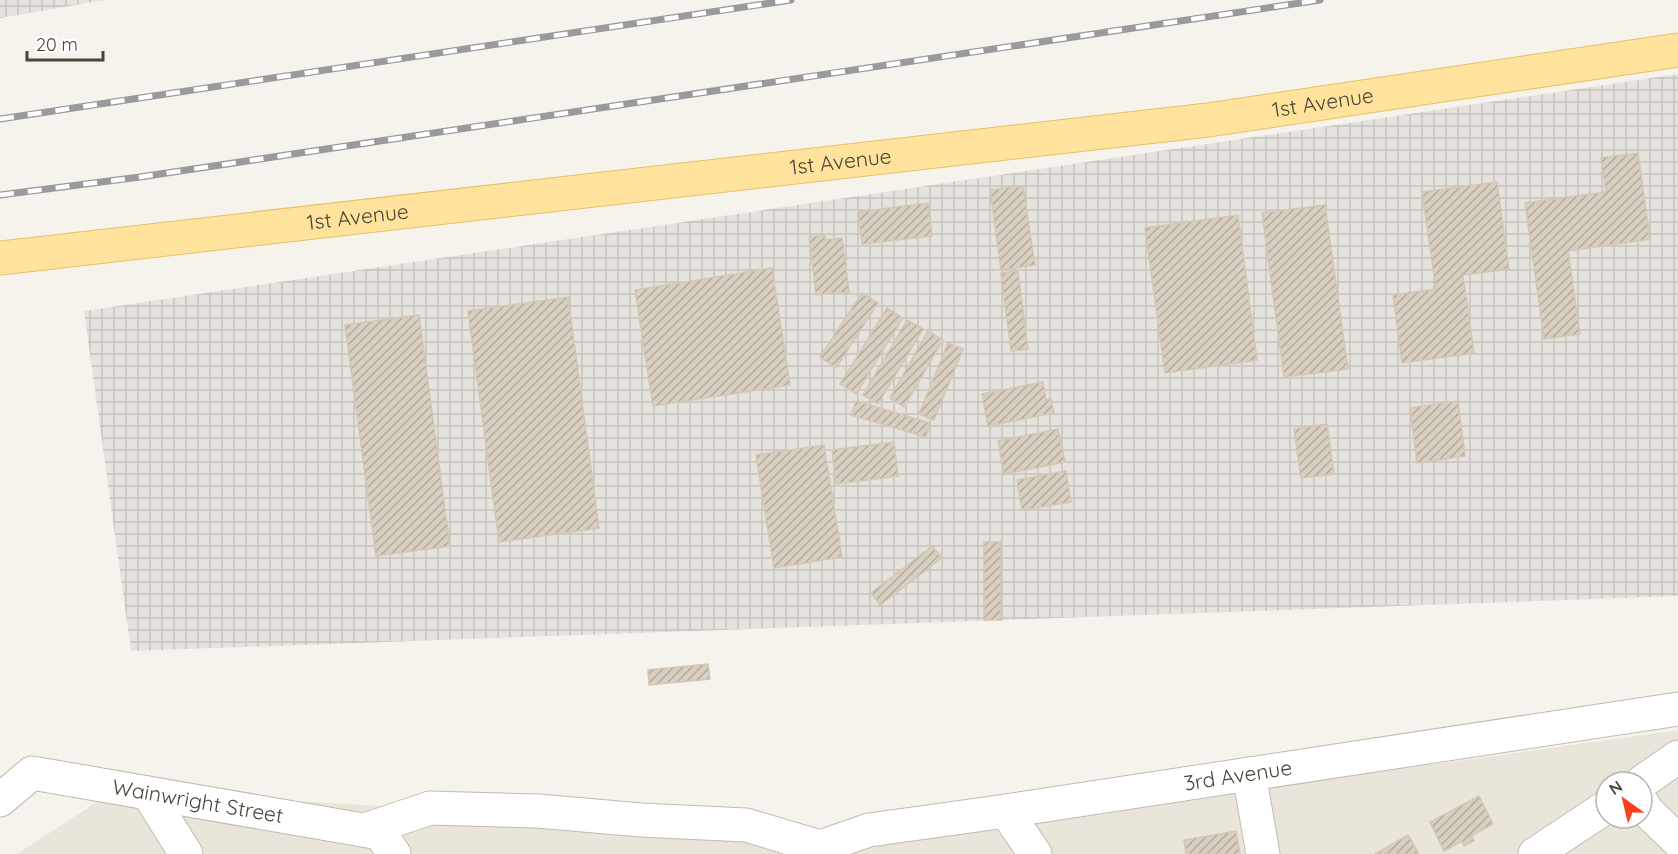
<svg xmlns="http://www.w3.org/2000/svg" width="1678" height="854" font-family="Quicksand,sans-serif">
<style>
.residential{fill:#eae5da;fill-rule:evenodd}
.industrial{fill:url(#industrial-grid)}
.building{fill:url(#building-hatch);stroke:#d3c7b4;stroke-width:1.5}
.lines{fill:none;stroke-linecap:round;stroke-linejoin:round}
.minor-casing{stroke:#c2bbae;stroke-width:35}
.major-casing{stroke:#e6c16a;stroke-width:35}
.minor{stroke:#fff;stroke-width:33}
.major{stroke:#ffe39c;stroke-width:33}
.rail-casing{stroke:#9a9a9a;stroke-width:7}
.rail{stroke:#fff;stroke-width:4.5;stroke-dasharray:14;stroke-linecap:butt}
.labels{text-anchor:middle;stroke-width:6;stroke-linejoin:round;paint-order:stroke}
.street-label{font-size:21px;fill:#4b4439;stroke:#fff}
</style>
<defs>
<pattern id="industrial-grid" width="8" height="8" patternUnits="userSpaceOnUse" patternTransform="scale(1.5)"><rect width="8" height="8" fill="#e6e2dd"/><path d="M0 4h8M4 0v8" fill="none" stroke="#c7c3be"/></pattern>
<pattern id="building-hatch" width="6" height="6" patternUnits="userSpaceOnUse" patternTransform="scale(1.5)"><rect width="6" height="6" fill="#d8cfc1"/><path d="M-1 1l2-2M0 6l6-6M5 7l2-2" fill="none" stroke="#b1aa9e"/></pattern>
</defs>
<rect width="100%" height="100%" fill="#f6f3ec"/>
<path class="residential" d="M1678,730V854H17L114,791L365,805L826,850ZM1606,782H1642V818H1606Z"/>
<path class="industrial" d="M0,0H105L0,18Z
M1678,74V596L131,651L84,311Z"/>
<path class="building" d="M1638,153L1650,239L1568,251L1580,334L1544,339L1525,203L1606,192L1601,158Z
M1497,182L1509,269L1463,275L1474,353L1402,363L1393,295L1436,289L1422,192Z
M1023,186L1035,265L1001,270L990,190Z
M928,203L932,236L862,244L858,212Z
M1325,205L1348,369L1284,377L1262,213Z
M1238,215L1257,360L1165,373L1145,228Z
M825,235V240L842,238L849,292L816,295L809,237Z
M772,268L790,385L653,406L635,290Z
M1018,271L1028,349L1011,351L1001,273Z
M862,293L878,303L836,368L820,357Z
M568,297L599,528L499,542L468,311Z
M887,308L903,318L856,394L840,384Z
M419,315L450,546L376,556L345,325Z
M907,320L923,329L878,404L863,395Z
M928,331L943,340L904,407L890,398Z
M948,343L963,349L934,420L919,414Z
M1043,382L1046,400L1051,399L1054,413L988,426L982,394Z
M856,401L930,423L926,437L851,415Z
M1458,401L1465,456L1417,463L1410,408Z
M1327,424L1334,474L1301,478L1294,429Z
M1058,429L1065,462L1004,474L998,441Z
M894,442L898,476L836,484L832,450Z
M824,445L842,557L774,568L756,455Z
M1066,471L1071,502L1022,510L1017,480Z
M984,542H1001V620H984Z
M932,546L942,558L880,605L871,593Z
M708,664L710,679L649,685L648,670Z
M1479,796L1493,824L1471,836L1474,841L1464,846L1462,841L1444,851L1430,822Z
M1236,831L1240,854H1186L1184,840Z
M1408,835L1419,854H1375Z"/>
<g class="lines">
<g class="minor-casing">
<g id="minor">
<path d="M1249,774L1263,854"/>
<path d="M1642,782L1678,757"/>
<path d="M148,793L186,854"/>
<path id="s1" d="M0,800L32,773L380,833L394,854"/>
<path d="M1642,803L1647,811L1678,841"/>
<path d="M1006,811L1035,854"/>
<path d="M365,830L430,808L538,811L641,820L746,825L820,847"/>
<path id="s2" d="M800,854L869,830L1006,811L1678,709"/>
<path d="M1535,854L1606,807"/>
</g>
</g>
<g class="major-casing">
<g id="major">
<path id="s3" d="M0,258L1208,120L1678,50"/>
</g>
</g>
<use href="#minor" class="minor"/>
<use href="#major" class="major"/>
<g class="rail-casing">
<path id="rail" d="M0,119L791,0
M0,195L140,177L1320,0"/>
</g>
<use href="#rail" class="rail"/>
</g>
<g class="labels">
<g class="street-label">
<text dy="7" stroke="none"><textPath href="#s3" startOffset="1332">1st Avenue</textPath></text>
<text dy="7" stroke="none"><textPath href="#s3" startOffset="846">1st Avenue</textPath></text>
<text dy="7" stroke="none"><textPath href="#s3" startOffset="360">1st Avenue</textPath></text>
<text dy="7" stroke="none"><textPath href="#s2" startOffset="446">3rd Avenue</textPath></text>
<text dy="7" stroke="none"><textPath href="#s1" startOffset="210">Wainwright Street</textPath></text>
</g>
</g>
<g transform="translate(1624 800) rotate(326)"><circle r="28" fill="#ffffff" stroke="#b7b4b0" stroke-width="1.5"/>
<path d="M0-4.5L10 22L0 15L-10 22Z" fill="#fc3f1d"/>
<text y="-9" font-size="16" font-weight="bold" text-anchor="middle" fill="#4b4439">N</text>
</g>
<path d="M27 51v9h76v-9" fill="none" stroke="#4b4439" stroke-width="3"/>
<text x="36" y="51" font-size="18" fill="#4b4439" stroke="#ffffff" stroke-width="4.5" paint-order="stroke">20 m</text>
</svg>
